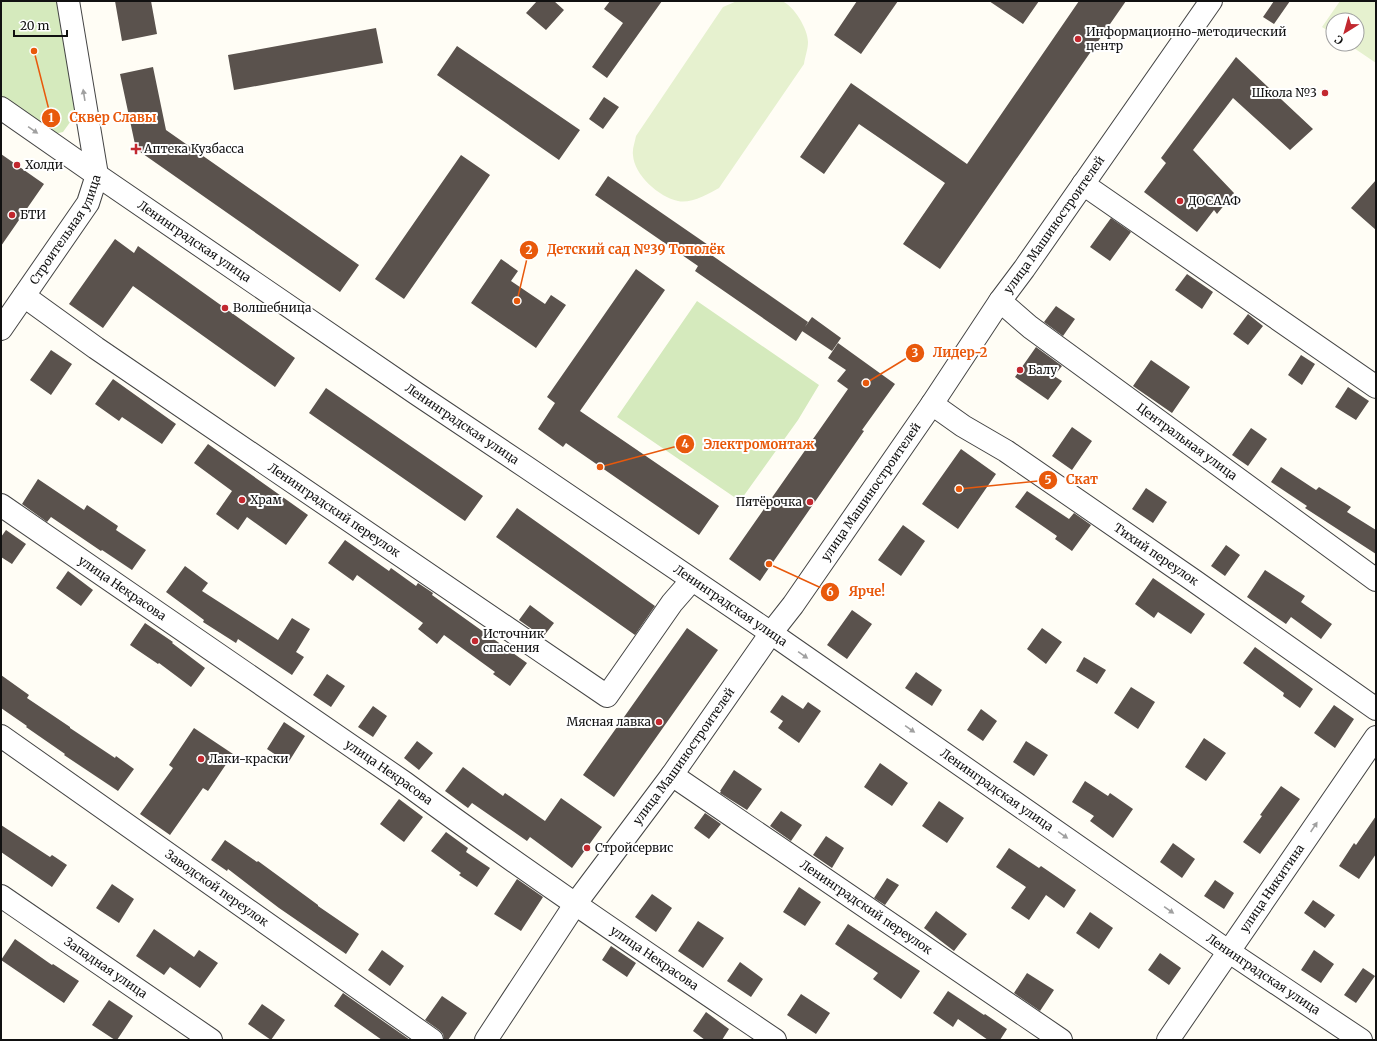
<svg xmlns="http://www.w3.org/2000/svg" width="1377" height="1041" font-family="Merriweather,serif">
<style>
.green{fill:#d5eabd}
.pitch{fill:#e6f1cf}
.building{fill:#5a524d}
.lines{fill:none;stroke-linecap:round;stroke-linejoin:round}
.minor-casing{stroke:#444;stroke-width:24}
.minor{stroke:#fff;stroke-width:22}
.oneway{fill:#a0a0a0}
.poi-dot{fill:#c2282f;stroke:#fff;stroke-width:1.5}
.labels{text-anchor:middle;stroke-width:4;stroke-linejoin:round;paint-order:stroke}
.poi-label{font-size:12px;fill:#111;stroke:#fff;text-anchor:start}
.street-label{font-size:12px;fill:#111;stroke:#fff}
.leader{fill:none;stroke:#e8590c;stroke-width:1.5}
.callout-dot{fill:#e8590c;stroke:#fff;stroke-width:1.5}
.mark-label{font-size:12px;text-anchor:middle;font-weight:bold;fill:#fff}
.callout-label{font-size:13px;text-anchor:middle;font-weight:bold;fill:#e8590c;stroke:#fff;stroke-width:4;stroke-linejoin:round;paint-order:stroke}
</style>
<rect width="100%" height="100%" fill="#fffdf5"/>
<path class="green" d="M1,1H57L77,102L73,118L63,132L50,135L1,103Z
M697,301L819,385L798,420L740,501L617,417Z"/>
<path class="pitch" d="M737,1H782C794,6 808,29 808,42C808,49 805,57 804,64L719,188C709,194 690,204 678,201C659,197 634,175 633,155C632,149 635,142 636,136L723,7Z
M1340,1H1376V63L1348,44H1357V20H1333V34L1322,27Z"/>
<path class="building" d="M115,1H151L157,34L122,41Z
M537,1H554L564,10L546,30L526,13Z
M610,1H662L607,78L592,67L623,23L604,9Z
M857,1H898L861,54L834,35Z
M989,1H1039L1023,24Z
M1079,1H1126L940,269L903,244L945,183L859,124L824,174L800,157L851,83L967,164Z
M1274,1H1290L1274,24L1263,17Z
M376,28L383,63L234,90L228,55Z
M457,46L580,130L559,160L437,75Z
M1236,57L1313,129L1290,150L1233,98L1193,150L1234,193L1217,214L1214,210L1197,232L1144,192L1166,163L1161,158Z
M153,67L166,130L359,265L340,292L136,149L120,74Z
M604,97L619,107L603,129L589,119Z
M1,154L44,184L1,246Z
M461,155L490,175L404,299L375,279Z
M608,176L714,249L710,254L808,322L796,341L695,271L698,266L595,195Z
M1376,180V230L1351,208Z
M1111,218L1131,232L1110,261L1090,247Z
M115,239L134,253L138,246L295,358L275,387L133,286L103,328L69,304Z
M501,259L518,271L511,281L545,304L551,295L566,305L536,348L471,303Z
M636,269L665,290L580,411L719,506L699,535L566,443L563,447L538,429L555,403L547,397Z
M1187,274L1213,292L1202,309L1175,290Z
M1056,306L1075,319L1063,336L1044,322Z
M1248,314L1263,326L1248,345L1233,334Z
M812,317L841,338L832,351L802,331Z
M838,343L895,384L862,430L864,431L760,581L729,559L848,389L837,381L846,370L828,358Z
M1036,347L1062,366L1054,376L1062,381L1048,400L1015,377Z
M51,350L72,364L51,395L30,380Z
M1301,355L1315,364L1302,385L1288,375Z
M1151,360L1190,387L1172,413L1133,386Z
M113,379L176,424L162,444L122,417L119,421L95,404Z
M1348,387L1369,401L1356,420L1335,407Z
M326,388L483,496L465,521L309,413Z
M1072,427L1092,441L1072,470L1052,456Z
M1251,428L1267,439L1248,466L1232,455Z
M208,444L308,515L286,545L247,517L238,530L216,514L232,491L194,463Z
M961,449L996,474L958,529L922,504Z
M1281,467L1316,490L1319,487L1351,507L1347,512L1376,530V554L1305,508L1307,506L1271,482Z
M38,479L84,510L87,505L118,526L116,530L146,550L132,570L102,550L101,551L51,517L47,522L22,504Z
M1146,488L1167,502L1153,523L1132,509Z
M1027,491L1069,519L1074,513L1091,525L1072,551L1055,539L1057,536L1015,507Z
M517,508L655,606L635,635L496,537Z
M903,525L925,541L901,576L878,560Z
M6,530L26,544L12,564L1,557V537Z
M345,540L389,571L391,568L416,586L418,583L433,593L432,595L527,663L510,686L493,674L495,672L444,635L437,644L418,629L423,623L357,575L353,581L328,563Z
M1226,545L1240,555L1225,576L1211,566Z
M185,566L208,583L202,591L278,640L292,618L310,629L296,652L304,657L292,675L238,639L236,643L203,622L204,620L166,592Z
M1265,570L1305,596L1301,602L1332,624L1321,639L1291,617L1286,624L1247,597Z
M68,571L93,590L81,606L56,588Z
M1153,578L1205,614L1191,634L1158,612L1154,618L1135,604Z
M530,605L554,623L543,637L519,620Z
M852,610L872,624L847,659L827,645Z
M145,623L173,642L172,643L205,668L191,687L159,663L158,664L130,645Z
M687,628L718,650L614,797L583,775Z
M1042,628L1062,642L1046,664L1027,649Z
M1255,647L1313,689L1300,708L1283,696L1284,693L1243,663Z
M1084,657L1106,670L1097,684L1076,671Z
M916,672L942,690L932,706L905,688Z
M327,674L345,686L331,707L313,695Z
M1,675L29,695L27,698L70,727V728L115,758L116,756L134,769L118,791L64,755L65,754L26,727L27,726L1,708Z
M1131,687L1155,702L1138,729L1114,713Z
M782,695L803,709L808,702L821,711L799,743L778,728L783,721L770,712Z
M1334,705L1354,719L1335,748L1314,733Z
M373,706L387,716L373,737L358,727Z
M981,709L997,721L983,741L967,730Z
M284,722L305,736L288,763L267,749Z
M194,728L233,754L208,791L203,788L170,835L140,814L173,768L169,765Z
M1204,738L1226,753L1206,781L1185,767Z
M417,741L433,753L419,770L404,758Z
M1026,741L1048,755L1034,776L1013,762Z
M880,763L908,783L892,806L864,787Z
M463,767L503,796L505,793L545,821L561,798L602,827L572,868L530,837L527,841L472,803L468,808L445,791Z
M734,770L762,789L747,810L720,793L721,791H720Z
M1085,781L1108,796L1110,793L1133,809L1113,838L1090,821L1094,816L1072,802Z
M1281,786L1300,799L1260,854L1243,842L1262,816L1260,815Z
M399,799L423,817L404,842L380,824Z
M939,801L964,818L947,843L922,826Z
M781,811L802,825L791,841L770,826Z
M705,813L721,824L709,839L694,828Z
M1376,816V854L1359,879L1339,866L1354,843L1356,845Z
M1,825L50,857L52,855L67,865L52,887L1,852Z
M446,832L468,848L466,852L490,868L477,887L459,875L461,873L431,851Z
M826,836L844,848L832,868L813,855Z
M225,840L257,862L258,861L318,905V906L359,934L346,954L279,908L228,869L227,871L211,860Z
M1173,843L1195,859L1182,878L1160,862Z
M1009,848L1039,868L1041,866L1076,890L1064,908L1046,895L1029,920L1011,908L1026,887L996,867Z
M887,878L899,885L885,905L874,898Z
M517,879L543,897L521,931L494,914Z
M1215,880L1234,893L1224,909L1204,896Z
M112,884L134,899L119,923L96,908Z
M799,887L821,902L805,926L783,912Z
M652,894L672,908L656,932L635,917Z
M1313,900L1335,915L1325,928L1304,913Z
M936,911L967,934L954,951L924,928Z
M1090,912L1113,928L1099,949L1076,933Z
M698,921L724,938L703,968L678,951Z
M848,924L920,971L901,999L873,979L878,973L835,944Z
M154,929L194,957L199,950L218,963L200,988L170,967L164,975L136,956Z
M15,939L52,965L53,964L79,981L64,1003L1,960Z
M611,946L636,963L627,977L602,960Z
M382,950L404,966L390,986L368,970Z
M1314,950L1334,964L1321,983L1301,970Z
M1160,953L1181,968L1169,985L1148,970Z
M740,962L763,979L751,997L727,981Z
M1363,968L1375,976L1356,1003L1344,995Z
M1027,973L1054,990L1040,1011L1014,993Z
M948,991L984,1015L985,1014L1007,1029L1000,1040H988L958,1019L953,1027L933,1013Z
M343,993L410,1040H382L334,1006Z
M801,994L830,1013L816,1034L787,1015Z
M442,996L467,1013L448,1040H444L443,1034L439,1030L425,1020Z
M109,1000L133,1016L117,1040H115L92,1025Z
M262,1004L285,1020L271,1040L248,1024Z
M706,1012L729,1029L722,1040H705L693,1031Z"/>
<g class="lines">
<g class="minor-casing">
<g id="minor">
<path id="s1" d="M1,108L97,175L417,394L526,467L771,633L1228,951L1361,1040"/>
<path d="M1083,184L1376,387"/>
<path id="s2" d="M24,296L96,348L607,696L672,603L692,580"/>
<path id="s3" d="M1000,301L1030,327L1376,580"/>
<path id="s4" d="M1,329L88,203L97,175L68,1"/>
<path id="s5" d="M932,404L963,426L1006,451L1193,580L1376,709"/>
<path id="s6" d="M1,505L405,783C526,872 651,956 775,1040"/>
<path id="s7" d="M1,736L432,1040"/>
<path id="s8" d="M672,775L1061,1040"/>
<path id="s9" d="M1,896L211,1040"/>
<path id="s10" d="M486,1040L576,903L672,775L771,633L793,605L932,404L1000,301L1024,269L1211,1"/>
<path id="s11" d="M1168,1040L1376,737"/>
</g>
</g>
<use href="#minor" class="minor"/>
</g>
<defs><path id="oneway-solid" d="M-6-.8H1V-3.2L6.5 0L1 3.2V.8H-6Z"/></defs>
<g class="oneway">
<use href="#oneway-solid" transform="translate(84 95) rotate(-99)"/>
<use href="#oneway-solid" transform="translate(33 130) rotate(35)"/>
<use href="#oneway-solid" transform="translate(803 655) rotate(35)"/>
<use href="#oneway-solid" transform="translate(910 729) rotate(35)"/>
<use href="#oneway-solid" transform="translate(1314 827) rotate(-56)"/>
<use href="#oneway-solid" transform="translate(1063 835) rotate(35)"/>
<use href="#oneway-solid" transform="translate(1169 910) rotate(35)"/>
</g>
<g class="poi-dot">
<circle cx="1078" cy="39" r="4"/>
<circle cx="1325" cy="93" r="4"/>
<path d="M134 143h4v4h4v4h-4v4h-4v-4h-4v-4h4z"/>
<circle cx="17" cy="165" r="4"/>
<circle cx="1180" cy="201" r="4"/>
<circle cx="12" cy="215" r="4"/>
<circle cx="225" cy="308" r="4"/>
<circle cx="1020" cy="370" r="4"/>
<circle cx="242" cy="500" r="4"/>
<circle cx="810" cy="502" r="4"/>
<circle cx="475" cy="641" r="4"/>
<circle cx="659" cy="722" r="4"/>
<circle cx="201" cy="759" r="4"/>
<circle cx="587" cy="848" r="4"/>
</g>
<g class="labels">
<g class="poi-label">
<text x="1086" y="36">Информационно-методический<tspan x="1086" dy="14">центр</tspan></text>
<text x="1317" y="97" text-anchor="end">Школа №3</text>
<text x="144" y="153">Аптека Кузбасса</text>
<text x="25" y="169">Холди</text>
<text x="1188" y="205">ДОСААФ</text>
<text x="20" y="219">БТИ</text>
<text x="233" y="312">Волшебница</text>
<text x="1028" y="374">Балу</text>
<text x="250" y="504">Храм</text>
<text x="802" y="506" text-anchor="end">Пятёрочка</text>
<text x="483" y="638">Источник<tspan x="483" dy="14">спасения</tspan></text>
<text x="651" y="726" text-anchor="end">Мясная лавка</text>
<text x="209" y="763">Лаки-краски</text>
<text x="595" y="852">Стройсервис</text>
</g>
<g class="street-label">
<text dy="4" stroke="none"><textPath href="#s10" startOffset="994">улица Машиностроителей</textPath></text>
<text dy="4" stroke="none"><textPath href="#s4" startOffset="119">Строительная улица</textPath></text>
<text dy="4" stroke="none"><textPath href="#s1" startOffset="235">Ленинградская улица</textPath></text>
<text dy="4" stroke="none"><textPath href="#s1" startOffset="559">Ленинградская улица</textPath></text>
<text dy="4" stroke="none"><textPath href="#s3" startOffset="234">Центральная улица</textPath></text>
<text dy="4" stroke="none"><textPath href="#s10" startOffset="670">улица Машиностроителей</textPath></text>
<text dy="4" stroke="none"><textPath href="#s2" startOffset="377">Ленинградский переулок</textPath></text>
<text dy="4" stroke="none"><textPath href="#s5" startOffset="270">Тихий переулок</textPath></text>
<text dy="4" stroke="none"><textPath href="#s6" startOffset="147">улица Некрасова</textPath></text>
<text dy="4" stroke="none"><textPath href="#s1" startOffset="883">Ленинградская улица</textPath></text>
<text dy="4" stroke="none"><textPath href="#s10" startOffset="346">улица Машиностроителей</textPath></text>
<text dy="4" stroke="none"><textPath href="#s6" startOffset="471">улица Некрасова</textPath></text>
<text dy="4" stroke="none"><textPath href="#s1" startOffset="1207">Ленинградская улица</textPath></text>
<text dy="4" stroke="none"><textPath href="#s7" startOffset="264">Заводской переулок</textPath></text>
<text dy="4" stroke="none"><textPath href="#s11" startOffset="184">улица Никитина</textPath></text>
<text dy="4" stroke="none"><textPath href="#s8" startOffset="235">Ленинградский переулок</textPath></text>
<text dy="4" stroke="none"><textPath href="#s6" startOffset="795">улица Некрасова</textPath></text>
<text dy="4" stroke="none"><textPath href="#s9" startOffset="127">Западная улица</textPath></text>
<text dy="4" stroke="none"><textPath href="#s1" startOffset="1531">Ленинградская улица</textPath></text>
</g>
</g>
<path class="leader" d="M34 51L51 118M517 301L529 250M866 383L915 353M600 467L685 444M959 489L1048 480M769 564L830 592"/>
<g class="callout-dot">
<circle cx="34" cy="51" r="4"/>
<circle cx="517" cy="301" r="4"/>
<circle cx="866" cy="383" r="4"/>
<circle cx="600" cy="467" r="4"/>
<circle cx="959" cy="489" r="4"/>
<circle cx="769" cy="564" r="4"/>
<circle cx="51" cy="118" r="10"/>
<circle cx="529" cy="250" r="10"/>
<circle cx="915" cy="353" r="10"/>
<circle cx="685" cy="444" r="10"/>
<circle cx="1048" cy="480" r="10"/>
<circle cx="830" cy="592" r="10"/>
</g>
<g class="mark-label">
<text x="51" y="122">1</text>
<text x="529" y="254">2</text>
<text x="915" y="357">3</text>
<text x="685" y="448">4</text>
<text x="1048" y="484">5</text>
<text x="830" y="596">6</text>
</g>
<g class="callout-label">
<text x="113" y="122">Сквер Славы</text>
<text x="636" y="254">Детский сад №39 Тополёк</text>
<text x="960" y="357">Лидер-2</text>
<text x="759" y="449">Электромонтаж</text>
<text x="1082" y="484">Скат</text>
<text x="867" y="596">Ярче!</text>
</g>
<rect width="1377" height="1041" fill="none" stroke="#111111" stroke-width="4"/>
<g transform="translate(1345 32) rotate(217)"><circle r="19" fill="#ffffff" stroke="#a0a0a0"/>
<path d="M0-3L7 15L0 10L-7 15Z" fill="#c2282f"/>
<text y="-6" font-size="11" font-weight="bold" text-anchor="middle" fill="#111111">С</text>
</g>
<path d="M14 30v6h53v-6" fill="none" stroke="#111111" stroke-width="2"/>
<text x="20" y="30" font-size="12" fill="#111111" stroke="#ffffff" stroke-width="3" paint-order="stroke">20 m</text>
</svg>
